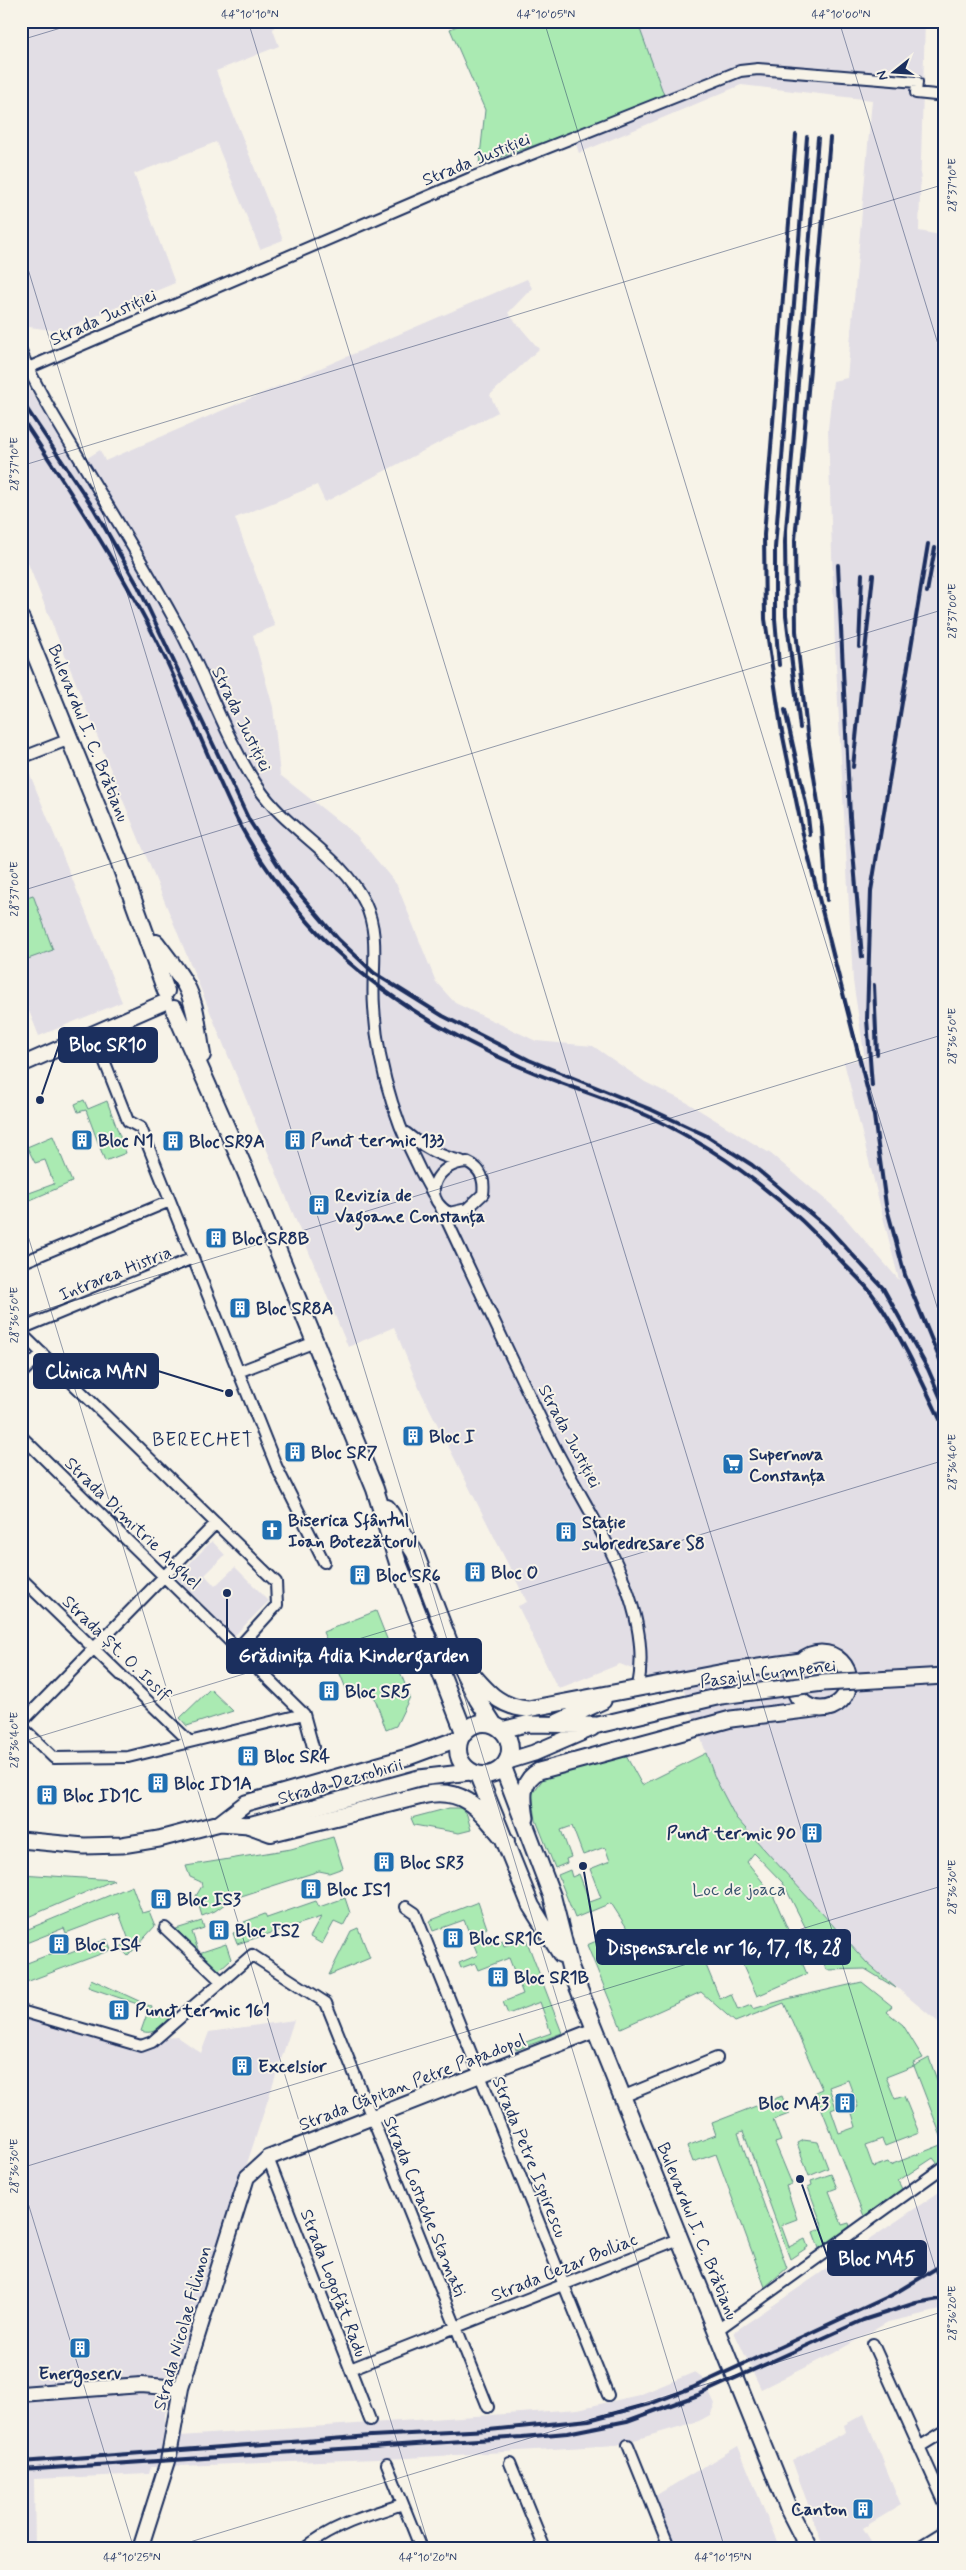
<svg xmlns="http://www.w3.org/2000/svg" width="966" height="2570" font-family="Mynerve,sans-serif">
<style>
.built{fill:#e2dee5}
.green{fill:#aaeab2;stroke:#628c88;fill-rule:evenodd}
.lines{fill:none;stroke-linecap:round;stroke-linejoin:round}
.minor-casing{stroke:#1b2f5e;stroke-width:14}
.tertiary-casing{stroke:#1b2f5e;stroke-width:18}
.secondary-casing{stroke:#1b2f5e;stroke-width:19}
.primary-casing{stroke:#1b2f5e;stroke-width:20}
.minor{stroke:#f7f3e8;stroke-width:10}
.tertiary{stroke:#f7f3e8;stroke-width:14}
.secondary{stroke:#f7f3e8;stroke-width:15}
.primary{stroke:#f7f3e8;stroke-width:16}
.rail{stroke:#1b2f5e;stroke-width:4}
.secondary-bridge-casing{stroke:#1b2f5e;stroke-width:19;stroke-linecap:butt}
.secondary-bridge{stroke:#f7f3e8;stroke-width:15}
.ticks{fill:none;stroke:#1b2f5e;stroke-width:1;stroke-opacity:0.45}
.labels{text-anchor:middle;stroke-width:4;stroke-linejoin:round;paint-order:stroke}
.street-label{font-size:18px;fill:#1b2f5e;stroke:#f7f3e8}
.poi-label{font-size:18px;font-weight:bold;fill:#1b2f5e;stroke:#f7f3e8;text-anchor:start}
.park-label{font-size:18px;fill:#38546f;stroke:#f7f3e8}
.neighbourhood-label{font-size:19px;letter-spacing:1px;fill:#1b2f5e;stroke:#f7f3e8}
.leader{fill:none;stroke:#1b2f5e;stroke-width:2}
.callout-dot{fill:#1b2f5e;stroke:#f7f3e8;stroke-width:2}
.callout{fill:#1b2f5e;stroke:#1b2f5e;stroke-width:2}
.callout-label{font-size:19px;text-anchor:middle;font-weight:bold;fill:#fff}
.neatline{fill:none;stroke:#1b2f5e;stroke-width:2}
.ticks-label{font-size:12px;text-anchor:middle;fill:#1b2f5e}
</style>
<rect width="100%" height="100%" fill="#f7f3e8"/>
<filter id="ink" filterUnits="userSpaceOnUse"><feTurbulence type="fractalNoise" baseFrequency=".02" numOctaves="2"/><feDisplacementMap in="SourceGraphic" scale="10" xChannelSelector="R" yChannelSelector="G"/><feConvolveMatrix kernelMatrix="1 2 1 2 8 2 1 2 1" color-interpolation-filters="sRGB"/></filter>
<g filter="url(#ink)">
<path class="built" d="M21,21H276L273,30L279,46L216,71L283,240L260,249L216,142L134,174L175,283L60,331L29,327L21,332Z
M637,21H925L919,231L945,236V2031L937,2021L867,1963L736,1818L715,1778L679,1677L653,1678L620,1664L560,1688L556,1685L518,1606L527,1602L419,1388L394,1327L348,1347L120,793L21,546V375L76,465L100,450L105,461L527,279L532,288L508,313L539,349L490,395L498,412L325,502L317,485L235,518L275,626L253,635L273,707L280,775L356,835L397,885L436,982L455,1003L536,1041L593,1046L645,1082L686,1102L771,1154L840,1212L899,1280L844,1062L865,1059L853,981L835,646L828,429L833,381L847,378L872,100L741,85L579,153L572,132L663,95Z
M29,772L122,1002L39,1036L21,991V775Z
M212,1541L225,1555L205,1575L215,1586L235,1567L269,1601L234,1636L176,1577Z
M21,2009L145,2039L178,2037L201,2053L209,2032L294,2020L165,2414V2437L578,2409L639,2395L695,2372L702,2377L715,2404L710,2415L699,2421L617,2445L407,2458L151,2467L149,2474L34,2479L35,2549H21Z
M945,2188V2309L888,2322L834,2353L761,2389L734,2332Z
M864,2414L901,2505L863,2528L871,2541L857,2549H824L792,2460L846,2432L844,2425Z
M738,2446L780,2549H677L655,2496Z"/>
<path class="green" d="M468,21H637L664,95L572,132L479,165L485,110L450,29Z
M33,895L53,950L28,959L21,941V899Z
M84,1100L88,1109L107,1101L126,1153L105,1161L86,1110L78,1112L75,1104Z
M53,1136L72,1182L21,1204V1196L54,1184L45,1160L35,1163L27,1147Z
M376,1611L410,1697L396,1726L386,1730L373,1693L367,1688L349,1696L323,1632Z
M210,1689L233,1711L187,1726L180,1718Z
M706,1753L715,1778L736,1818L867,1963L896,1988L865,1969L827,1970L783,1883L754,1853L747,1862L773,1895L807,1974L757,1996L734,1945L703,1958L720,1999L731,1994L738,2010L751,2005L753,2009L787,1999L862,1982L892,2006L887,2012L903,2025L923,2058L913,2063L914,2066L929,2058L945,2102V2159L938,2164L933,2158L898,2181L902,2189L864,2216L815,2092L822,2089L784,2003L735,2022L701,1992L621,2028L587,1945L627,1928L611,1903L575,1918L558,1875L570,1870L572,1877L579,1874L590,1902L601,1898L590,1869L610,1861L605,1847L583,1855L572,1826L561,1830L571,1857L566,1859L567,1863L555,1868L536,1820L532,1794L543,1779L625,1754L642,1785ZM914,2066L944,2144L890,2165L888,2162L873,2167L865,2145L882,2139L885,2146L919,2133L904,2096L895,2099L886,2077ZM848,2080L858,2107L851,2110L856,2127L839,2133L831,2110L836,2108L829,2087Z
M449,1808H461L467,1815L471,1830L459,1833L414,1825L411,1818Z
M333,1837L343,1868L329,1873L319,1871L232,1899L215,1911L202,1916L196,1896L202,1886L201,1882L190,1877L186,1866L291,1849Z
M21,1874L114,1880L21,1920Z
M132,1886L142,1913L149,1911L155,1926L128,1956L119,1947L130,1943L119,1913L66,1933L64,1928L21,1945V1932Z
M345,1898L350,1913L343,1926L334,1922L322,1944L310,1937L321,1917L237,1944L233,1933L246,1929L244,1922L265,1914L267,1918L316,1901L319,1907Z
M478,1902L487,1928L483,1930L489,1945L502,1940L504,1946L526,1939L562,2033L516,2050L515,2046L551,2033L540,2002L508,2014L503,2002L523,1994L509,1958L478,1970L475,1963L461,1968L459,1963L478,1955L464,1920L433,1931L429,1921Z
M202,1921L204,1928L192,1932L199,1953L226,1944L231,1959L218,1971L176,1929Z
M358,1928L370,1958L329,1975L351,1931Z
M107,1939L111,1950L21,1984V1973L25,1972L22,1965L66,1948L68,1954Z
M91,1979L152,2007L151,2011L163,2017L165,2012L170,2016C162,2026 154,2036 141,2031L149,2008L88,1987Z
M782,2096L789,2114L773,2120L781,2141L775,2143L792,2184L786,2186L797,2219L781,2225L789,2247L805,2239L808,2247L790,2259L743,2131L738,2133L787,2268L765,2287L716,2154L693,2162L687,2146L716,2135L712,2123Z
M803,2140L818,2142L828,2168L809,2176L797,2143Z
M831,2174L837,2188L829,2191L842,2225L849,2223L850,2227L820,2251L813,2232L823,2228L808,2187L812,2185L811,2181Z"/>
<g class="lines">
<g class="minor-casing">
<path id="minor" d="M21,352C37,390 60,426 81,461C113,514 145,566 174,619C205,673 223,735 258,787C287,831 342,855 365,903C381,937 371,971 374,1007C378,1073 400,1137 433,1194
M28,368L471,178L740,71L758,69L917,82L916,93L945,96
M21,758L70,739
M93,1032L128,1121L141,1128L277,1468L324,1562
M406,1133C424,1148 439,1156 461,1161
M467,1162C481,1168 485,1180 483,1194L467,1209L449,1213C419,1195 438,1163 467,1162Z
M441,1208C477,1285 513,1362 550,1438C586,1512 655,1600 638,1687
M21,1263L170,1201
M21,1329L193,1258
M21,1333L276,1582L277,1605L238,1648
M238,1372L315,1342
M21,1374L42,1353
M21,1436L304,1714L313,1747
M21,1578L190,1742
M21,1723L216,1523
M21,1726L54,1758L128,1757L304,1714
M406,1907L415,1913L608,2395
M165,1928L221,1981
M21,2011L141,2046L152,2042L252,1955L326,2003L488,2407
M622,2097L717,2058
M268,2158L370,2420
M716,2331L945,2166
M873,2344L945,2504
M350,2369L679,2239
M628,2445L670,2549
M919,2447L945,2431
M510,2463L545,2549
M387,2464L421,2549
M304,2549C332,2525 369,2515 403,2504
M916,2549L945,2531"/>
</g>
<g class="tertiary-casing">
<path id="tertiary" d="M21,1065L165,1002
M21,2394L141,2385L181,2388
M140,2549L168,2461L181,2388L247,2177L268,2158L595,2030"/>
</g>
<g class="secondary-casing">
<path id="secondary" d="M793 1681a28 28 0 1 1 56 0a28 28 0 1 1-56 0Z
M464,1664C483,1687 497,1707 528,1709L724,1672L801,1661
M558,1722L603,1701
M501,1730L526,1724L598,1725
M508,1761L534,1753L592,1728
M526,1818C523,1799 520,1781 539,1771L731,1719L814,1709
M220,1823L246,1803L411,1756L460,1738
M21,1840L84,1846L122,1845L159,1839L220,1823L249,1825L419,1778L470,1772"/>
</g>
<g class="primary-casing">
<path id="primary" d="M21,619L119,861L166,991
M156,943C167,958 180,973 188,990C197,1010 198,1034 202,1055
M174,1009L245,1170L375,1489L398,1563L464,1732
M387,1508L415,1553L450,1645L478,1700L494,1725
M458 1749a26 26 0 1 1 52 0a26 26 0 1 1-52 0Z
M503,1767L552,1896L570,1967L789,2510L809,2549
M478,1775L531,1906L561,1954
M249,1825L271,1833L424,1795C466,1786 482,1813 506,1841"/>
</g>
<use href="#minor" class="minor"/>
<use href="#tertiary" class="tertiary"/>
<use href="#secondary" class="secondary"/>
<use href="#primary" class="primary"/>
<path class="rail" d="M796,135L764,535L765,619L781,727L804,839L874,1116L886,1205L905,1275L945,1372
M21,400L94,509L138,586L249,820L287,879L338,939L374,973L443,1016L529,1060L652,1110L705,1135L752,1165L828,1228L883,1288L928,1369L945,1408
M21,417C74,497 126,576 167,662C191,714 212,767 237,819C259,862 300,917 335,950C392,1003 463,1043 535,1073C572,1088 611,1100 648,1116C723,1151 791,1204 846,1266C856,1276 867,1286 875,1298C902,1336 925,1388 945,1430
M838,565L850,817L862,957
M927,592L935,548
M859,647L862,574
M779,665L775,619V548L807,137
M785,710L807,808L810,835
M800,728L786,615L785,542L818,138
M853,767L873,575
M827,900L822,828L807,732L796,631L795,540L830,138
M874,985L877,1054
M872,1086L867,1019L871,891L928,544
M21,2462L371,2436L489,2430L589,2420L650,2404L694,2387L892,2295L945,2263
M21,2470L522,2437L567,2433L627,2421L698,2395L863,2320L916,2303L945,2298"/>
<g class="secondary-bridge-casing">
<path id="secondary-bridge" d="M598,1725L721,1696L823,1683L945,1676"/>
</g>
<use href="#secondary-bridge" class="secondary-bridge"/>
</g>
</g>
<path class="ticks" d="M248,21L945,2300M544,21L945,1333M839,21L945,367M21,40L84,21M21,246L725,2549M21,466L945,184M21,891L945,609M21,1213L430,2549M21,1317L945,1034M21,1742L945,1460M21,2168L945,1885M21,2180L134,2549M167,2549L945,2311"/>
<defs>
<g id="building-square" transform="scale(1.125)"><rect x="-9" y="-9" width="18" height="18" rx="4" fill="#1f6fb2" stroke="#f7f3e8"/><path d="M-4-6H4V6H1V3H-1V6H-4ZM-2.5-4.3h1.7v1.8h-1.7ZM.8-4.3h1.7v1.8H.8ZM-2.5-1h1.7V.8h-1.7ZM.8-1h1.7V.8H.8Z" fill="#fff"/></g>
<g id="supermarket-square" transform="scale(1.125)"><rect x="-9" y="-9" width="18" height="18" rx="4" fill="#1f6fb2" stroke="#f7f3e8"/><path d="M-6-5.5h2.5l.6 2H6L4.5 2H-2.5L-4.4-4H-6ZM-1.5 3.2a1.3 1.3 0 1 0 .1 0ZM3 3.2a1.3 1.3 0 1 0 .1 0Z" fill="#fff"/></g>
<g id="church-square" transform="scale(1.125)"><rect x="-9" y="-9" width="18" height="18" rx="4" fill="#1f6fb2" stroke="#f7f3e8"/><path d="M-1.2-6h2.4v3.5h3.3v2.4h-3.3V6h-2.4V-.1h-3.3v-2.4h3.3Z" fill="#fff"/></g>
</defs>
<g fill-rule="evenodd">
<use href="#building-square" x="82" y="1140"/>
<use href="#building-square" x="295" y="1140"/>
<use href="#building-square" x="173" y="1141"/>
<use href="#building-square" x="319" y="1205"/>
<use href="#building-square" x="216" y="1238"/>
<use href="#building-square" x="240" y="1308"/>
<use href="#building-square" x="413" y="1436"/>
<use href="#building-square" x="295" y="1452"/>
<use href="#supermarket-square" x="733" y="1464"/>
<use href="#church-square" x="272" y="1530"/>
<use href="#building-square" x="566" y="1532"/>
<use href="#building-square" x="475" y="1572"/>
<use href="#building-square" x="360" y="1575"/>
<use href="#building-square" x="329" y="1691"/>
<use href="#building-square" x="248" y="1756"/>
<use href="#building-square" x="158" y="1783"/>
<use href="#building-square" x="47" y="1795"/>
<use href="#building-square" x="812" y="1833"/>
<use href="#building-square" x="384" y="1862"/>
<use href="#building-square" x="311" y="1889"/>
<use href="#building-square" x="161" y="1899"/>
<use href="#building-square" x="219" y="1930"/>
<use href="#building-square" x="453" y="1938"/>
<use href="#building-square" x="59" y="1944"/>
<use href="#building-square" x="498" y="1977"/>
<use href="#building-square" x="119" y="2010"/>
<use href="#building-square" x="242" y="2066"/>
<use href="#building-square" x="845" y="2103"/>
<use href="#building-square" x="80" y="2348"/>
<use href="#building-square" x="863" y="2509"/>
</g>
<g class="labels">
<g class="street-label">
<text transform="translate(476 159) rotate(-22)" y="6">Strada Justiției</text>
<text transform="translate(103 317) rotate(-24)" y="6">Strada Justiției</text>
<text transform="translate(242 719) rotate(64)" y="6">Strada Justiției</text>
<text transform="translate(89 733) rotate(68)" y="6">Bulevardul I. C. Brătianu</text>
<text transform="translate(115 1273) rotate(-22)" y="6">Intrarea Histria</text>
<text transform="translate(570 1436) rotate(62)" y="6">Strada Justiției</text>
<text transform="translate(133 1523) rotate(44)" y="6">Strada Dimitrie Anghel</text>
<text transform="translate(117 1648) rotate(44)" y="6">Strada Șt. O. Iosif</text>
<text transform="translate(768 1673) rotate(-7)" y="6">Pasajul Cumpenei</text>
<text transform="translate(340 1781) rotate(-16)" y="6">Strada Dezrobirii</text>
<text transform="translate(412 2082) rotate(-21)" y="6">Strada Căpitan Petre Papadopol</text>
<text transform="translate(530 2157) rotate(68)" y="6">Strada Petre Ispirescu</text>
<text transform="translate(425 2206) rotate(68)" y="6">Strada Costache Stamati</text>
<text transform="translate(698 2231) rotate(68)" y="6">Bulevardul I. C. Brătianu</text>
<text transform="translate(564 2267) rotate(-22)" y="6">Strada Cezar Bolliac</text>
<text transform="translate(334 2283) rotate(69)" y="6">Strada Logofăt Radu</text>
<text transform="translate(182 2328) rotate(-74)" y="6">Strada Nicolae Filimon</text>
</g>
<g class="poi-label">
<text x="98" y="1146">Bloc N1</text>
<text x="311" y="1146">Punct termic 133</text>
<text x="189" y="1147">Bloc SR9A</text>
<text x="335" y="1201">Revizia de<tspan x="335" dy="21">Vagoane Constanța</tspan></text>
<text x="232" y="1244">Bloc SR8B</text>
<text x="256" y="1314">Bloc SR8A</text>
<text x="429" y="1442">Bloc I</text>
<text x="311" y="1458">Bloc SR7</text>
<text x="749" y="1460">Supernova<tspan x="749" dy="21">Constanța</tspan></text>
<text x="288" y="1526">Biserica Sfântul<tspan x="288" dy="21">Ioan Botezătorul</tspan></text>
<text x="582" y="1528">Stație<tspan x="582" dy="21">subredresare S8</tspan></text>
<text x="491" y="1578">Bloc O</text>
<text x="376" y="1581">Bloc SR6</text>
<text x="345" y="1697">Bloc SR5</text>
<text x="264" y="1762">Bloc SR4</text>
<text x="174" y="1789">Bloc ID1A</text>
<text x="63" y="1801">Bloc ID1C</text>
<text x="796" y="1839" text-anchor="end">Punct termic 90</text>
<text x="400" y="1868">Bloc SR3</text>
<text x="327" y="1895">Bloc IS1</text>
<text x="177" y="1905">Bloc IS3</text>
<text x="235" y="1936">Bloc IS2</text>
<text x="469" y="1944">Bloc SR1C</text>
<text x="75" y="1950">Bloc IS4</text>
<text x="514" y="1983">Bloc SR1B</text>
<text x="135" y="2016">Punct termic 161</text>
<text x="258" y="2072">Excelsior</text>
<text x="829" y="2109" text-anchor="end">Bloc MA3</text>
<text x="80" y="2379" text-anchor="middle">Energoserv</text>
<text x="847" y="2515" text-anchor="end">Canton</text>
</g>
<g class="park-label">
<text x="739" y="1895">Loc de joaca</text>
</g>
<g class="neighbourhood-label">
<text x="203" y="1446">BERECHET</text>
</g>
</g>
<path class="leader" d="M40 1100L59 1045M229 1393L158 1371M227 1593L227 1656M583 1866L597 1947M800 2179L828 2258"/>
<g class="callout-dot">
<circle cx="40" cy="1100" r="5"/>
<circle cx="229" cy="1393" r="5"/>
<circle cx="227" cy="1593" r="5"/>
<circle cx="583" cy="1866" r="5"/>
<circle cx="800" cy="2179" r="5"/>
</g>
<g class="callout">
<rect x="59" y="1028" width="98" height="34" rx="5"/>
<rect x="34" y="1354" width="124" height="34" rx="5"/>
<rect x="227" y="1639" width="254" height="34" rx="5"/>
<rect x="597" y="1930" width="253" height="34" rx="5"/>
<rect x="828" y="2241" width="98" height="34" rx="5"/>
</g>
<g class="callout-label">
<text x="108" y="1051">Bloc SR10</text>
<text x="96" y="1378">Clinica MAN</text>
<text x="354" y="1662">Grădinița Adia Kindergarden</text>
<text x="724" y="1954">Dispensarele nr 16, 17, 18, 28</text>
<text x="877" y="2265">Bloc MA5</text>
</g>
<rect width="966" height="2570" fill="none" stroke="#f7f3e8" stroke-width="55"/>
<g transform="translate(894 72) rotate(253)" stroke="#f7f3e8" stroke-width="4" paint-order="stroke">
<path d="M0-4L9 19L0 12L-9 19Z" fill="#1b2f5e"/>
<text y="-8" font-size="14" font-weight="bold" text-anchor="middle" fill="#1b2f5e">N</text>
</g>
<rect x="28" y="28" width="910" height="2514" class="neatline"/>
<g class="ticks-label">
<text x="250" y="18">44°10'10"N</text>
<text x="546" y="18">44°10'05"N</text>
<text x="841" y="18">44°10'00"N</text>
<text transform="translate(952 185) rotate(-90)" y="4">28°37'10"E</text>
<text transform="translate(14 464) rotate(-90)" y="4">28°37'10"E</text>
<text transform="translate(952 611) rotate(-90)" y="4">28°37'00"E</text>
<text transform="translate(14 889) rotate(-90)" y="4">28°37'00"E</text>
<text transform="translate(952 1036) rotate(-90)" y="4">28°36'50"E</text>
<text transform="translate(14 1315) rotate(-90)" y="4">28°36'50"E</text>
<text transform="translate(952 1462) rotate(-90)" y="4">28°36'40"E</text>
<text transform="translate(14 1740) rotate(-90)" y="4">28°36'40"E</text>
<text transform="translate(952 1887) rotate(-90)" y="4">28°36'30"E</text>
<text transform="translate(14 2166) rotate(-90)" y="4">28°36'30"E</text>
<text transform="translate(952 2313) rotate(-90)" y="4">28°36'20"E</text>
<text x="132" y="2561">44°10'25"N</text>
<text x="428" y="2561">44°10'20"N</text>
<text x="723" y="2561">44°10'15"N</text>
</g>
</svg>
